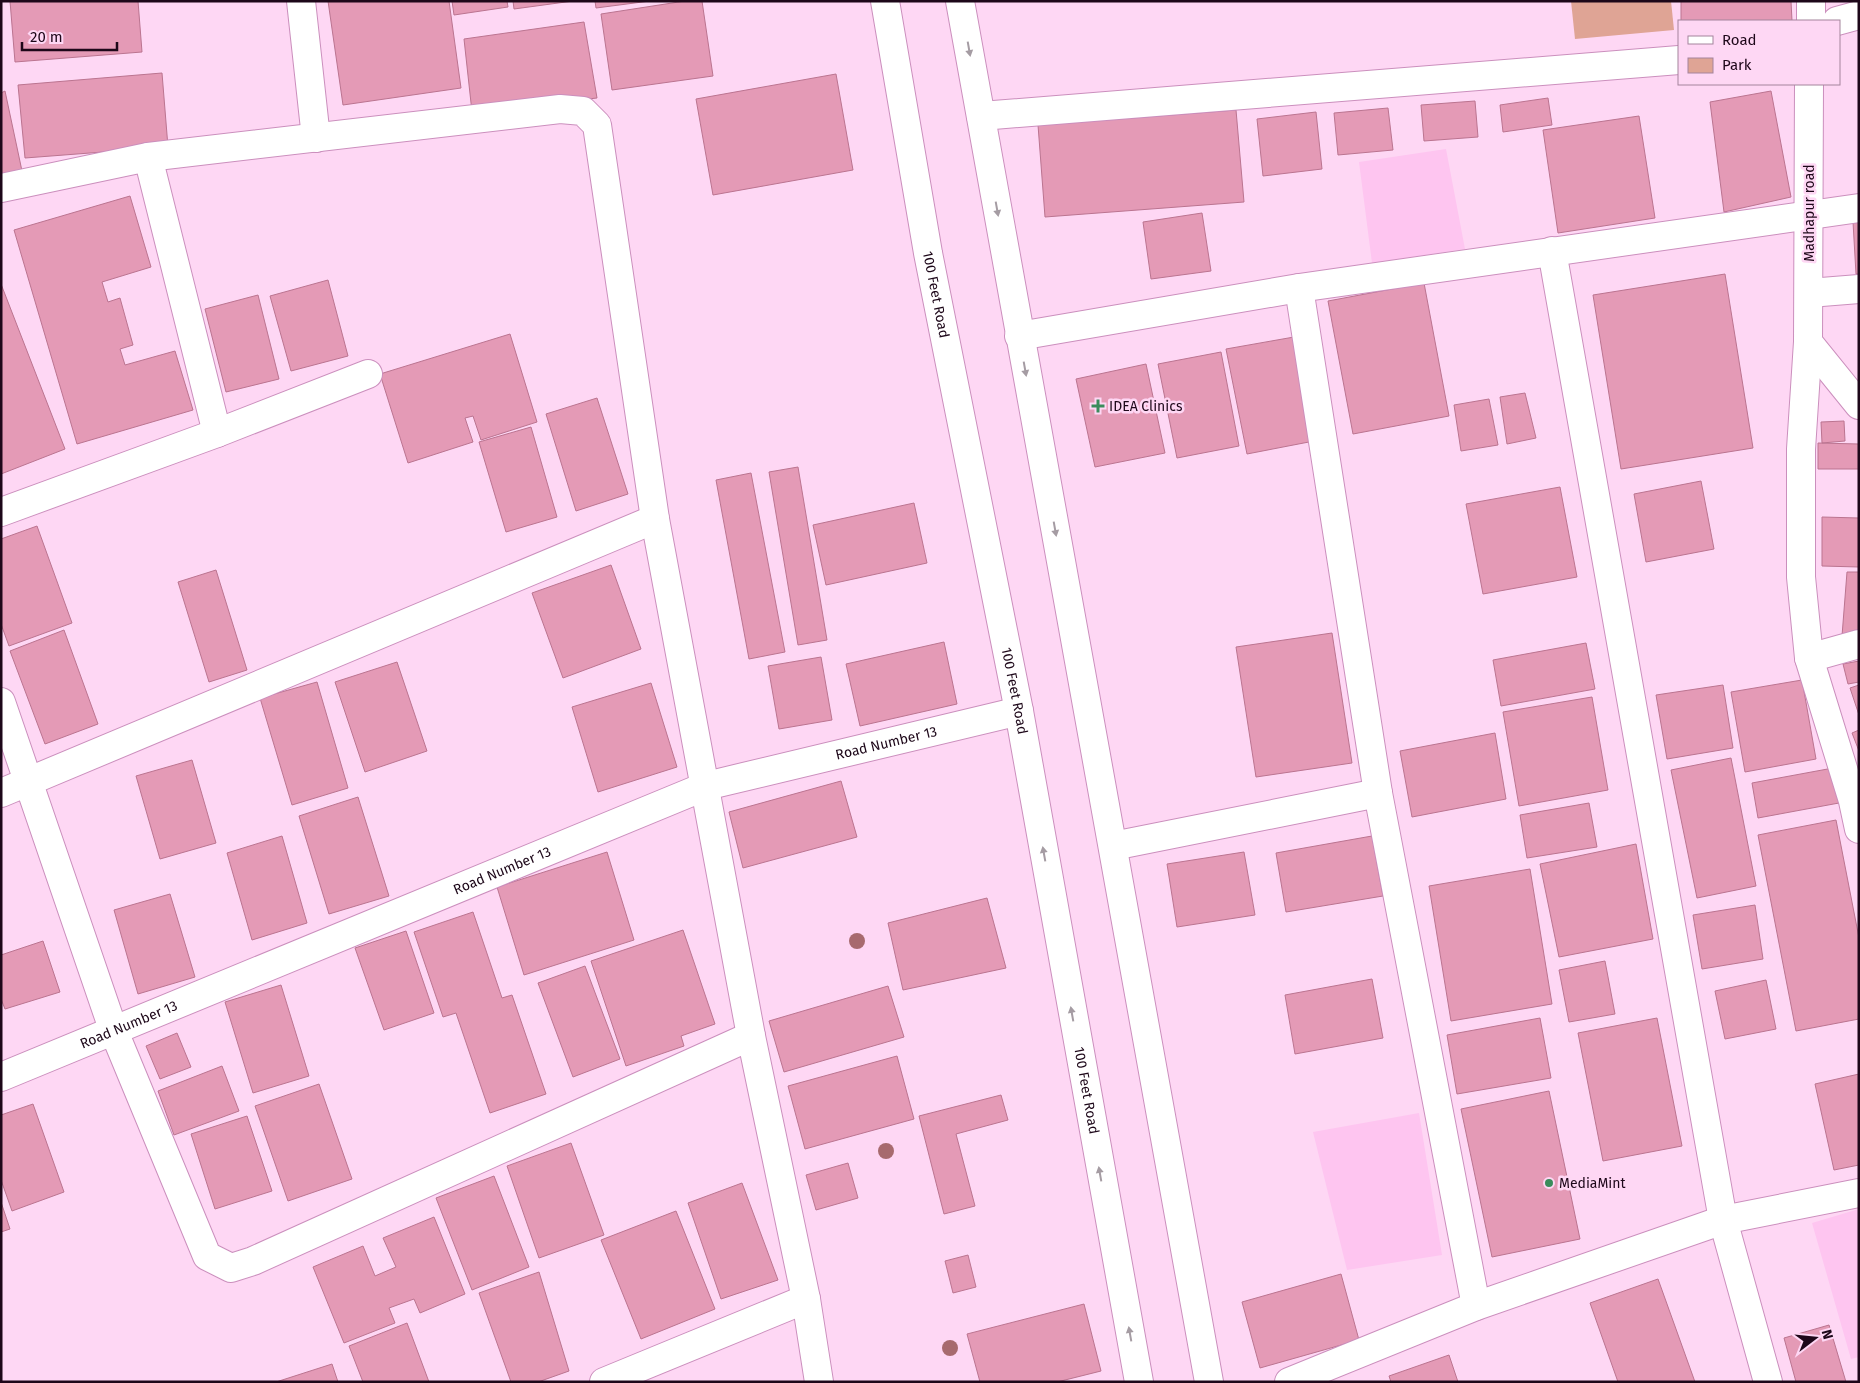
<svg xmlns="http://www.w3.org/2000/svg" width="1860" height="1383" font-family="'Fira Sans',sans-serif">
<style>
.built{fill:#fec5f0}
.green{fill:#dfa495}
.building{fill:#e49ab6;stroke:#bb7490}
.lines{fill:none;stroke-linecap:round;stroke-linejoin:round}
.street-casing{stroke:#cb8fbd;stroke-width:30}
.secondary-casing{stroke:#cb8fbd;stroke-width:30}
.street{stroke:#fff;stroke-width:28}
.secondary{stroke:#fff;stroke-width:28}
.tree{fill:#a76a6e}
.oneway{fill:#a59ca3}
.poi-dot{fill:#3b8c5c;stroke:#fed7f4;stroke-width:2}
.labels{text-anchor:middle;stroke-width:5;stroke-linejoin:round;paint-order:stroke}
.street-label{font-size:14px;fill:#1d0719;stroke:#fed7f4}
.poi-label{font-size:14px;fill:#1d0719;stroke:#fed7f4;text-anchor:start}
</style>
<rect width="100%" height="100%" fill="#fed7f4"/>
<path class="built" d="M1446,149L1465,249L1372,263L1359,162Z
M1419,1113L1442,1255L1347,1270L1313,1132Z
M1859,1209V1357L1851,1359L1812,1223Z"/>
<path class="green" d="M1571,1H1671L1674,30L1575,39Z"/>
<path class="building" d="M10,1H138L142,52L15,62Z
M328,1H449L461,88L343,105Z
M452,1H507L508,7L454,15Z
M513,1H573L514,9Z
M595,1H650L596,8Z
M685,1H702L713,76L612,90L601,14Z
M1681,1H1791L1792,21H1681Z
M584,22L597,98L472,112L464,39Z
M162,73L168,147L25,158L18,85Z
M836,74L853,170L713,195L696,99Z
M5,91L22,171L1,176V93Z
M1771,91L1791,197L1724,212L1710,102Z
M1548,98L1552,125L1503,132L1500,105Z
M1475,101L1478,137L1424,141L1421,105Z
M1388,108L1393,150L1338,155L1334,113Z
M1236,110L1244,202L1045,217L1038,125Z
M1316,112L1322,169L1263,176L1257,119Z
M1639,116L1655,218L1558,233L1543,130Z
M130,196L151,267L102,282L108,302L120,298L133,345L120,349L125,365L175,351L193,410L77,444L14,230Z
M1202,213L1211,271L1151,279L1143,222Z
M1859,221V274H1856L1853,222Z
M1725,274L1753,448L1621,469L1593,295Z
M328,280L348,356L291,371L270,296Z
M1424,283L1449,416L1353,434L1328,301Z
M1,284L65,449L1,474Z
M258,295L279,379L226,392L205,309Z
M510,334L537,422L481,440L473,416L465,418L473,442L408,463L380,374Z
M1294,337L1314,441L1247,454L1226,349Z
M1221,352L1239,446L1177,458L1158,364Z
M1146,364L1165,453L1095,467L1076,379Z
M1525,393L1536,438L1507,444L1500,397Z
M597,398L628,494L576,511L546,414Z
M1489,399L1498,445L1461,451L1454,405Z
M1844,421L1845,441L1822,443L1821,422Z
M531,427L557,517L506,532L479,442Z
M1818,443L1859,444V469H1818Z
M798,467L827,640L798,645L769,472Z
M751,473L785,652L749,659L716,480Z
M1701,481L1714,549L1646,562L1634,494Z
M1560,487L1577,577L1483,594L1466,504Z
M914,503L927,563L826,585L813,525Z
M1822,517L1859,518V567L1822,566Z
M37,526L72,623L9,646L1,624V539Z
M611,565L641,649L563,678L532,593Z
M216,570L247,670L209,682L178,582Z
M1847,572H1859V635L1842,636Z
M64,630L98,724L45,744L10,651Z
M1332,633L1352,763L1256,777L1236,647Z
M944,642L957,704L860,726L846,664Z
M1586,643L1595,689L1501,706L1493,660Z
M821,657L832,720L779,729L768,666Z
M1859,661V682L1848,684L1843,664Z
M397,662L427,751L365,772L335,682Z
M1802,680L1816,759L1745,772L1731,692Z
M317,682L348,788L292,805L260,698Z
M651,683L677,767L598,792L572,707Z
M1723,685L1733,748L1667,759L1656,695Z
M1859,685V715L1850,688Z
M1592,697L1608,790L1519,806L1503,712Z
M1859,730V751L1852,733Z
M1495,733L1506,799L1412,817L1400,751Z
M1731,758L1756,886L1697,898L1671,770Z
M192,760L216,843L160,859L136,776Z
M1833,768L1839,803L1758,818L1752,783Z
M841,781L857,837L743,868L729,812Z
M358,797L389,896L329,914L299,816Z
M1589,803L1597,847L1527,858L1520,815Z
M1836,820L1859,938V1019L1796,1031L1758,835Z
M282,836L307,923L252,940L227,853Z
M1372,836L1383,896L1286,912L1276,853Z
M1636,844L1653,939L1559,957L1540,864Z
M607,852L634,940L524,975L497,887Z
M1244,852L1255,915L1177,927L1167,864Z
M1530,869L1552,1004L1451,1021L1429,886Z
M170,894L195,977L138,994L114,910Z
M987,898L1006,968L903,990L888,923Z
M1755,905L1763,959L1702,969L1693,915Z
M473,912L502,998L512,995L546,1094L490,1113L456,1013L443,1017L414,932Z
M683,930L715,1024L681,1036L684,1046L626,1066L591,961Z
M406,931L434,1013L384,1030L355,948Z
M43,941L60,992L5,1009L1,999V955Z
M1605,961L1615,1014L1569,1022L1559,970Z
M585,966L620,1059L573,1077L538,983Z
M1372,979L1383,1038L1295,1054L1285,995Z
M1766,980L1776,1029L1725,1039L1715,991Z
M281,985L309,1076L253,1093L225,1002Z
M888,986L904,1037L784,1072L769,1021Z
M1540,1018L1551,1078L1457,1094L1447,1035Z
M1657,1018L1682,1146L1603,1161L1578,1033Z
M177,1033L191,1067L160,1079L146,1046Z
M897,1056L914,1119L805,1149L788,1086Z
M222,1066L239,1111L174,1135L158,1091Z
M1859,1074V1165L1834,1170L1815,1084Z
M319,1084L352,1179L288,1201L255,1106Z
M1549,1091L1580,1239L1492,1257L1461,1109Z
M1001,1095L1008,1120L956,1134L975,1206L944,1214L919,1116Z
M33,1104L64,1192L12,1211L1,1180V1115Z
M247,1116L272,1191L215,1209L191,1134Z
M571,1143L604,1235L539,1258L507,1166Z
M848,1163L858,1198L816,1210L806,1175Z
M494,1176L529,1267L472,1290L436,1198Z
M742,1183L778,1280L721,1299L688,1203Z
M1,1202L10,1229L1,1232Z
M676,1211L715,1309L641,1339L601,1240Z
M434,1217L465,1294L420,1313L414,1299L389,1308L395,1323L344,1343L313,1267L363,1246L375,1276L396,1267L383,1238Z
M968,1255L976,1287L953,1293L945,1261Z
M539,1272L569,1371L538,1382H511L479,1293Z
M1341,1274L1359,1340L1260,1368L1242,1302Z
M1658,1279L1695,1382H1618L1590,1303Z
M1084,1304L1101,1371L1057,1382H980L967,1334Z
M407,1323L429,1382H363L349,1346Z
M1829,1325L1846,1382H1796L1784,1338Z
M1449,1355L1458,1382H1391L1389,1376Z
M332,1364L338,1382H276Z"/>
<g class="lines">
<g class="street-casing">
<g id="street">
<path d="M301,1L316,138"/>
<path d="M1837,21L1859,15"/>
<path d="M981,116L1679,60"/>
<path d="M148,157L217,433"/>
<path d="M1,188L148,157L560,109L583,111L597,125L655,519L751,1036L806,1299L819,1382"/>
<path d="M1552,251L1723,1220L1768,1382"/>
<path d="M1299,288L1378,793L1476,1306"/>
<path d="M1809,293L1859,289"/>
<path d="M1019,336L1299,288L1859,208"/>
<path d="M1808,342L1801,449V577L1809,658L1853,801L1859,829"/>
<path d="M1,512L217,433L368,374"/>
<path d="M1809,658L1859,644"/>
<path d="M1,702L113,1029L207,1256L231,1268L253,1261L751,1036"/>
<path d="M1,793L655,519"/>
<path d="M1113,846L1378,793"/>
<path id="s1" d="M1,1077L706,786L1019,711"/>
<path d="M604,1382L806,1299"/>
<path d="M1289,1382L1476,1306L1723,1220L1859,1193"/>
</g>
</g>
<g class="secondary-casing">
<g id="secondary">
<path id="s2" d="M885,1L928,253L1019,711L1139,1382"/>
<path d="M960,1L1209,1382"/>
<path d="M1811,21V1"/>
<path d="M1809,84L1808,342L1859,405"/>
</g>
</g>
<use href="#street" class="street"/>
<use href="#secondary" class="secondary"/>
</g>
<g class="tree">
<circle cx="857" cy="941" r="8"/>
<circle cx="886" cy="1151" r="8"/>
<circle cx="950" cy="1348" r="8"/>
</g>
<defs><path id="oneway-solid" d="M-6-.8H1V-3.2L6.5 0L1 3.2V.8H-6Z" transform="scale(1.25)"/></defs>
<g class="oneway">
<use href="#oneway-solid" transform="translate(969 49) rotate(80)"/>
<use href="#oneway-solid" transform="translate(997 209) rotate(80)"/>
<use href="#oneway-solid" transform="translate(1025 369) rotate(80)"/>
<use href="#oneway-solid" transform="translate(1055 529) rotate(80)"/>
<use href="#oneway-solid" transform="translate(1044 854) rotate(-100)"/>
<use href="#oneway-solid" transform="translate(1072 1014) rotate(-100)"/>
<use href="#oneway-solid" transform="translate(1100 1174) rotate(-100)"/>
<use href="#oneway-solid" transform="translate(1130 1334) rotate(-100)"/>
</g>
<g class="poi-dot">
<path d="M1095.5 398.5h5v5h5v5h-5v5h-5v-5h-5v-5h5z"/>
<circle cx="1549" cy="1183" r="5"/>
</g>
<g class="labels">
<g class="street-label">
<text transform="translate(1809 213) rotate(-90)" y="5">Madhapur road</text>
<text dy="5" stroke="none"><textPath href="#s2" startOffset="298">100 Feet Road</textPath></text>
<text dy="5" stroke="none"><textPath href="#s2" startOffset="702">100 Feet Road</textPath></text>
<text dy="5" stroke="none"><textPath href="#s1" startOffset="948">Road Number 13</textPath></text>
<text dy="5" stroke="none"><textPath href="#s1" startOffset="542">Road Number 13</textPath></text>
<text dy="5" stroke="none"><textPath href="#s1" startOffset="138">Road Number 13</textPath></text>
<text dy="5" stroke="none"><textPath href="#s2" startOffset="1108">100 Feet Road</textPath></text>
</g>
<g class="poi-label">
<text x="1109" y="411">IDEA Clinics</text>
<text x="1559" y="1188">MediaMint</text>
</g>
</g>
<rect width="1860" height="1383" fill="none" stroke="#1d0719" stroke-width="5"/>
<rect x="1678" y="20" width="162" height="65" fill="#fed7f4" stroke="#a4849c"/>
<rect x="1688" y="36" width="25" height="8" fill="#ffffff" stroke="#a4849c"/>
<text x="1722" y="45" font-size="15" fill="#1d0719">Road</text>
<rect x="1688" y="58" width="25" height="15" fill="#dfa495" stroke="#a4849c"/>
<text x="1722" y="70" font-size="15" fill="#1d0719">Park</text>
<g transform="translate(1815 1338) rotate(74)" stroke="#fed7f4" stroke-width="4" paint-order="stroke">
<path d="M0-4L9 19L0 12L-9 19Z" fill="#1d0719"/>
<text y="-8" font-size="14" font-weight="bold" text-anchor="middle" fill="#1d0719">N</text>
</g>
<path d="M22 42v8h95v-8" fill="none" stroke="#1d0719" stroke-width="2.5"/>
<text x="30" y="42" font-size="15" fill="#1d0719" stroke="#fed7f4" stroke-width="4" paint-order="stroke">20 m</text>
</svg>
